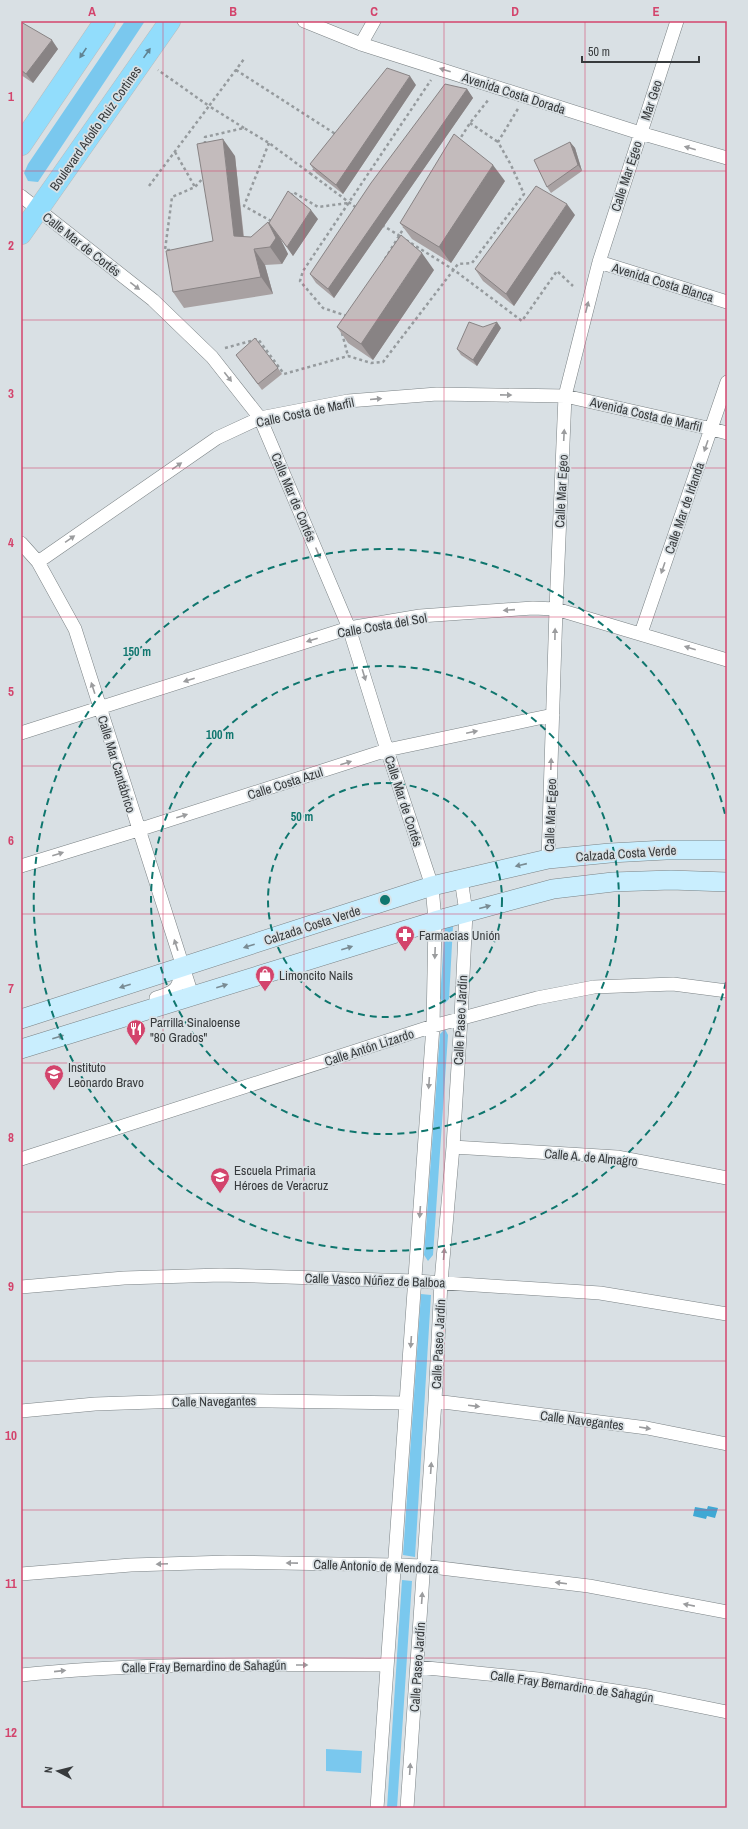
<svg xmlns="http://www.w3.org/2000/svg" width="748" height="1829" font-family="'Archivo Narrow',sans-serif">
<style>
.green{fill:#7ac8ee}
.water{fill:#3fa8d4}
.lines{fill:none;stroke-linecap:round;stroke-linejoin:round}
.street-casing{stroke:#7b8285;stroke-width:14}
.secondary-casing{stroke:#7b8285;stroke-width:20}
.primary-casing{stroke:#bbbcbd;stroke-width:22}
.path{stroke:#969b9e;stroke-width:2.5;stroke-dasharray:3 3;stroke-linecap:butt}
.street{stroke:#fff;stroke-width:13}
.secondary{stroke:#c9eefe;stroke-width:19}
.primary{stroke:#92ddfc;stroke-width:21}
.wall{fill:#a8a1a2}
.shaded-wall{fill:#888384}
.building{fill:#c3bbbc;stroke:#888384}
.oneway{fill:#608392}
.oneway2{fill:#9b9c9e}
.oneway3{fill:#798b93}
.grid{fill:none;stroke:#d3446c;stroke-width:1;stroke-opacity:0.55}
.ring{fill:none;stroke:#0f766e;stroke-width:2;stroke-dasharray:7 5}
.labels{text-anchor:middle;stroke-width:3.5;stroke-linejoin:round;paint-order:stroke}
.street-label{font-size:13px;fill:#373a3c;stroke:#d9e0e4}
.poi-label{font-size:13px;fill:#373a3c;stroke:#d9e0e4;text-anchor:start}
.centre{fill:#0f766e;stroke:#d9e0e4;stroke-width:2}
.ring-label{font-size:12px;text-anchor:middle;font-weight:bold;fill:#0f766e;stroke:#d9e0e4;stroke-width:3.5;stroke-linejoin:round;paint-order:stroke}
.neatline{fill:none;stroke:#d3446c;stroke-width:1.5}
.grid-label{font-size:13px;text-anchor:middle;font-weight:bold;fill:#d3446c}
</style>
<rect width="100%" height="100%" fill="#d9e0e4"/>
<path class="green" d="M125,21H145L38,182L28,181L24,173L28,164Z
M445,925L453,926L449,999L444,1004L440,998Z
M445,1029L448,1035L433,1255L428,1261L424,1255L440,1034Z
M421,1294L431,1295L415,1557L403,1555Z
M402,1580L412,1581L397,1808H387Z
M326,1749L362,1751L361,1773L326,1771Z"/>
<path class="water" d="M708,1506L718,1508L715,1518L707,1516L706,1519L693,1516L695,1507L707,1509Z"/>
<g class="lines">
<g class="street-casing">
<path id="street" d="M304,21L361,44L640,133L727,158
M361,44L374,21
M21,196L153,300L212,357L260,418L349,628L387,750L432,886L435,921L433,1026L377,1808
M599,262L727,302
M21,543L38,562L75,629L192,995
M38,562L217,438L260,418L348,401L437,394L565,396L712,429L727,433
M641,633L727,382
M21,733L349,628L420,616L533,608L556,609L727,660
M548,859L556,609L565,396L599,262L677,21
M21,866L138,830L387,750L553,715
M156,998C178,991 178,989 183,967
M453,1147L617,1157L727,1178
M21,1159L433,1026L537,998L594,987L673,984L727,991
M21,1287L124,1278L221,1275L415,1281L600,1293L727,1314
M435,1401L647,1428L727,1444
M21,1411L95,1404L212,1400L406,1403
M21,1574L131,1565L228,1562L394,1565L424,1566L589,1586L727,1612
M417,1667L538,1679L648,1696L727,1712
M21,1675C142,1662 264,1665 386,1665
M407,1808L435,1401L441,1282L453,1147L461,1018L466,912L461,879"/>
</g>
<g class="secondary-casing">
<path id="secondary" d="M21,1019L432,886L548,859L610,853L666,850H727
M21,1049L435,921L553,889L613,882L671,880L727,882"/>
</g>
<g class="primary-casing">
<path id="primary" d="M21,145L105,21
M21,234L170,21"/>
</g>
<path class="path" d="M236,70L337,135
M470,123L498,142
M244,128L209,106L244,59
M458,142L470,123L489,99
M269,143L244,206L273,222
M205,144V137L244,128L269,143L311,174
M175,152L195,187
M315,168L311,174L358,209
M149,186L209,106L158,70
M291,196L293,192L318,207L348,203
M382,225L400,236
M406,240L454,270L522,321L557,271L573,286
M170,250H165L172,197L195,187L204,177
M385,259L405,226
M347,316L323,308L300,281L303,271L431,80
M342,333L348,356
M225,348L258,339L284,374L348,356L371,363L383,362L458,264L472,263L524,194L511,165L498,142L519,107"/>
<use href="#street" class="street"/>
<use href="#secondary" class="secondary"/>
<use href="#primary" class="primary"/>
</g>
<path class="wall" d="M21,22L58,49L33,83L21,75Z
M416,85L343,194L316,173L310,164Z
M467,89L473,98L334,298L316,283L310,274Z
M570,142L575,148L582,171L551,193L547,187Z
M235,156L244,237H251L269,223L318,219L293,256L280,238L288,254L282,264L265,265L273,294L184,308L173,292L213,241Z
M505,181L451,263L412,239L400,223Z
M575,215L514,306L483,281L475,269Z
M434,270L373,360L348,343L337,327Z
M483,327L501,328L477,366L461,355L457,349Z
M236,355L278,368L282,374L262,390Z"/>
<path class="shaded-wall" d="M52,40L58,49L33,83L26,74Z
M410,76L416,85L343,194L336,185Z
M467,89L473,98L334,298L328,289Z
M223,139L235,156L245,253L234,236Z
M570,142L575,148L582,171L578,165Z
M493,165L505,181L451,263L439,247Z
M567,204L575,215L514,306L506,294Z
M311,210L318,219L293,256L287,247Z
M268,222L280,238L288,254L282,264L270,247Z
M254,249L265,265L273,294L261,277Z
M422,253L434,270L373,360L361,344Z
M497,322L501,328L477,366L473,360Z"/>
<path class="building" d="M21,22L52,40L26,74L21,70Z
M387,68L410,76L336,185L310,164Z
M445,84L467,89L328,289L310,274L371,183Z
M454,134L493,165L439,247L400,223Z
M223,139L234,236L251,237L268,222L276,238L270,247L254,249L261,277L173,292L166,251L213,241L197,144Z
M570,142L578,165L547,187L534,160Z
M536,186L567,204L506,294L475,269Z
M288,191L311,210L287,247L269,223Z
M401,235L422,253L361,344L337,327Z
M469,322L483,327L497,322L473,360L457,349Z
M255,338L278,368L258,384L236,355Z"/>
<defs><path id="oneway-solid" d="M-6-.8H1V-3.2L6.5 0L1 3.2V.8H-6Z"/></defs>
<g class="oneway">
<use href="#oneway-solid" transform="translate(83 53) rotate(124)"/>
<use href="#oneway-solid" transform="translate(147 53) rotate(-55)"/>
</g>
<g class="oneway2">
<use href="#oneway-solid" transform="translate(445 70) rotate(-162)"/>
<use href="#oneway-solid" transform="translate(690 148) rotate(-164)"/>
<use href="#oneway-solid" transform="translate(135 286) rotate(38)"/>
<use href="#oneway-solid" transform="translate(587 307) rotate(-76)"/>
<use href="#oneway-solid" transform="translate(228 377) rotate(52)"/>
<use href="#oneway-solid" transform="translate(506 395) rotate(1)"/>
<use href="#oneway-solid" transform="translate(376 399) rotate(-5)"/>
<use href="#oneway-solid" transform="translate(564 435) rotate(-87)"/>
<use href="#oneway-solid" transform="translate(706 446) rotate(109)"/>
<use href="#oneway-solid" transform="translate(177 466) rotate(-35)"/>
<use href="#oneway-solid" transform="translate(70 539) rotate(-35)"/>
<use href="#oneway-solid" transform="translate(318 553) rotate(67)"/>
<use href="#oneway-solid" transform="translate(663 568) rotate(109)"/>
<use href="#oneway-solid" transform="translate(509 610) rotate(176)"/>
<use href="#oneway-solid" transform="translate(555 634) rotate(-89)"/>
<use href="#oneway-solid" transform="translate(312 640) rotate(162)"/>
<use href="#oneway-solid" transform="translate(690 648) rotate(-163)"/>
<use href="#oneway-solid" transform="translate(364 675) rotate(73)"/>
<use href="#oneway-solid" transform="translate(189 680) rotate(162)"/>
<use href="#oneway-solid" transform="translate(93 688) rotate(-108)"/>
<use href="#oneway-solid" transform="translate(472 732) rotate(-12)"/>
<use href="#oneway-solid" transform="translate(346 763) rotate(-18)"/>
<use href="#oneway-solid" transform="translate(551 764) rotate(-88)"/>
<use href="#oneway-solid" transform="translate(182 816) rotate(-18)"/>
<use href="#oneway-solid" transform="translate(58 854) rotate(-17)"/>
<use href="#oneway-solid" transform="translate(176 945) rotate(-108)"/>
<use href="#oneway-solid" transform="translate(435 953) rotate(92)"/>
<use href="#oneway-solid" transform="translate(429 1083) rotate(94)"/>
<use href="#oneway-solid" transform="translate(420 1212) rotate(94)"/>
<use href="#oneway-solid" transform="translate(444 1254) rotate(-85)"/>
<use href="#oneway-solid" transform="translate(411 1342) rotate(94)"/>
<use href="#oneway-solid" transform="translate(474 1406) rotate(7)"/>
<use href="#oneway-solid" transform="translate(645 1428) rotate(9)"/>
<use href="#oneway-solid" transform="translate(431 1468) rotate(-86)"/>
<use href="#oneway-solid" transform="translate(292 1563) rotate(-179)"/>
<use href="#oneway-solid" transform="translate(162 1564) rotate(178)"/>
<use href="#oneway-solid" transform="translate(561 1583) rotate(-173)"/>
<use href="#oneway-solid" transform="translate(422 1598) rotate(-86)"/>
<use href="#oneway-solid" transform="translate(689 1605) rotate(-169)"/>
<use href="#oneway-solid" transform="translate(302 1665)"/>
<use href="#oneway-solid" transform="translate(60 1671) rotate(-6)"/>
<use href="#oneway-solid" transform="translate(410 1769) rotate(-86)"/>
</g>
<g class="oneway3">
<use href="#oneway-solid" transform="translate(521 865) rotate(167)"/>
<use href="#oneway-solid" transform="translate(485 907) rotate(-15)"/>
<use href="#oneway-solid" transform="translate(249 946) rotate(162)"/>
<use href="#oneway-solid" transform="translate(347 948) rotate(-17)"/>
<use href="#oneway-solid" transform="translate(125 986) rotate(162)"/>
<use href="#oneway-solid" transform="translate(222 986) rotate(-17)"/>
<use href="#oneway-solid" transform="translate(58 1037) rotate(-17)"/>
</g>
<path class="grid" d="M163,21V1808M304,21V1808M444,21V1808M585,21V1808M21,171H727M21,320H727M21,468H727M21,617H727M21,766H727M21,914H727M21,1063H727M21,1212H727M21,1361H727M21,1510H727M21,1658H727"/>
<g class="ring">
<circle cx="385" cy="900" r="117"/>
<circle cx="385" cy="900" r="234"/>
<path d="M726 982A351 351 0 1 1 726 818"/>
</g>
<defs>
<g id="pharmacy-pin" transform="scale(1)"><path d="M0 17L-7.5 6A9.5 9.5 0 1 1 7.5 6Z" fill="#d3446c" stroke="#d9e0e4"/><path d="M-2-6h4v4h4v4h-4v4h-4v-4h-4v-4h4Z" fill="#fff"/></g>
<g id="shop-pin" transform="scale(1)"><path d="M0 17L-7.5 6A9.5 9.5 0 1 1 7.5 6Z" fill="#d3446c" stroke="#d9e0e4"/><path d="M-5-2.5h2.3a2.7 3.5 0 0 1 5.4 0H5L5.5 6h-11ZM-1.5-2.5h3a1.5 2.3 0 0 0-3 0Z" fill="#fff"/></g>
<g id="restaurant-pin" transform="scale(1)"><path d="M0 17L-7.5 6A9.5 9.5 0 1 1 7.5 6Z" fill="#d3446c" stroke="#d9e0e4"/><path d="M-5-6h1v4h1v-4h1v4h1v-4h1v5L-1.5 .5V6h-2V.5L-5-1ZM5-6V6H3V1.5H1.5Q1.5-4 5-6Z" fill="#fff"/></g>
<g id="school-pin" transform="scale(1)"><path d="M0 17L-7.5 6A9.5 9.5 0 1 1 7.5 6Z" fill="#d3446c" stroke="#d9e0e4"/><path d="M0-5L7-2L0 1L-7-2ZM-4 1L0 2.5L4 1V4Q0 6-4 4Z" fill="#fff"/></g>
</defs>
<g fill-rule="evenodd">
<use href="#pharmacy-pin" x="405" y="935"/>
<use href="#shop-pin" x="265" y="975"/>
<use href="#restaurant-pin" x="136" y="1029"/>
<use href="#school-pin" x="54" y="1074"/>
<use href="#school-pin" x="220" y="1177"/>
</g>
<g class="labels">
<g class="street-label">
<text transform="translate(514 93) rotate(18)" y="5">Avenida Costa Dorada</text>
<text transform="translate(651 100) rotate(-72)" y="5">Mar Geo</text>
<text transform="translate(95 128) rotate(-55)" y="5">Boulevard Adolfo Ruiz Cortines</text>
<text transform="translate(626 176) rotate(-72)" y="5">Calle Mar Egeo</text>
<text transform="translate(82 244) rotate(38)" y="5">Calle Mar de Cortés</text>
<text transform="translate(663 282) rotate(17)" y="5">Avenida Costa Blanca</text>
<text transform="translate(305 412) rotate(-12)" y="5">Calle Costa de Marfil</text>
<text transform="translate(646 414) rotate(13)" y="5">Avenida Costa de Marfil</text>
<text transform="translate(561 491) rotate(-87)" y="5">Calle Mar Egeo</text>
<text transform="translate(294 497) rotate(67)" y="5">Calle Mar de Cortés</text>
<text transform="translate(684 508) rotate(-71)" y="5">Calle Mar de Irlanda</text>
<text transform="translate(382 625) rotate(-10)" y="5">Calle Costa del Sol</text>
<text transform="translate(117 764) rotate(73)" y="5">Calle Mar Cantábrico</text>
<text transform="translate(285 783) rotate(-18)" y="5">Calle Costa Azul</text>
<text transform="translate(404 801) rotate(72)" y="5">Calle Mar de Cortés</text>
<text transform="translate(550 815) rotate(-88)" y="5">Calle Mar Egeo</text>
<text transform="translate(626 853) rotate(-4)" y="5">Calzada Costa Verde</text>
<text transform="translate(312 925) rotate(-18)" y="5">Calzada Costa Verde</text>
<text transform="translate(460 1020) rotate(-87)" y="5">Calle Paseo Jardín</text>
<text transform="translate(369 1047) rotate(-18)" y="5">Calle Antón Lizardo</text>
<text transform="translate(591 1157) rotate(5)" y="5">Calle A. de Almagro</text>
<text transform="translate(375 1280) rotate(2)" y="5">Calle Vasco Núñez de Balboa</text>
<text transform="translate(438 1344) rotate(-87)" y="5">Calle Paseo Jardín</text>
<text transform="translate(214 1401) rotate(-1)" y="5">Calle Navegantes</text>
<text transform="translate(582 1420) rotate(7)" y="5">Calle Navegantes</text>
<text transform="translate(376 1566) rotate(2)" y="5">Calle Antonio de Mendoza</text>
<text transform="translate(204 1666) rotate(-1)" y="5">Calle Fray Bernardino de Sahagún</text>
<text transform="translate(417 1667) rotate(-86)" y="5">Calle Paseo Jardín</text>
<text transform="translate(572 1686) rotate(8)" y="5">Calle Fray Bernardino de Sahagún</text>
</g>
<g class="poi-label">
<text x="419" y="940">Farmacias Unión</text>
<text x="279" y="980">Limoncito Nails</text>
<text x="150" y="1027">Parrilla Sinaloense<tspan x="150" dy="15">"80 Grados"</tspan></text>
<text x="68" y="1072">Instituto<tspan x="68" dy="15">Leonardo Bravo</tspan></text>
<text x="234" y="1175">Escuela Primaria<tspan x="234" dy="15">Héroes de Veracruz</tspan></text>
</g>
</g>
<circle cx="385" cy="900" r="6" class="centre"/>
<g class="ring-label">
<text x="137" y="656">150 m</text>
<text x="220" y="739">100 m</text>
<text x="302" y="821">50 m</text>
</g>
<rect width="748" height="1829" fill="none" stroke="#d9e0e4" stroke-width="44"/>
<g transform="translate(58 1771) rotate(277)" stroke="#d9e0e4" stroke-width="3" paint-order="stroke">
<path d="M0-3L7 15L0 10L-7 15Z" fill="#373a3c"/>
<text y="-6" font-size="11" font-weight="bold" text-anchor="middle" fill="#373a3c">N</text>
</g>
<path d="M582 56v6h117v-6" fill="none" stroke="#373a3c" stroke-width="2"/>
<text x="588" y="56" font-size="12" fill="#373a3c" stroke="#d9e0e4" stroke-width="3" paint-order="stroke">50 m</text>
<rect x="22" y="22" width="704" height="1785" class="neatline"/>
<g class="grid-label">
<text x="92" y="16">A</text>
<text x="233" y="16">B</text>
<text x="374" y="16">C</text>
<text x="515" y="16">D</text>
<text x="656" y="16">E</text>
<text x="11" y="101">1</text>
<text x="11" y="250">2</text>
<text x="11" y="398">3</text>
<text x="11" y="547">4</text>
<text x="11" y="696">5</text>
<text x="11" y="845">6</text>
<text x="11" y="993">7</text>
<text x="11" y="1142">8</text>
<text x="11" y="1291">9</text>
<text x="11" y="1440">10</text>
<text x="11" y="1588">11</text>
<text x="11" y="1737">12</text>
</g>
</svg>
